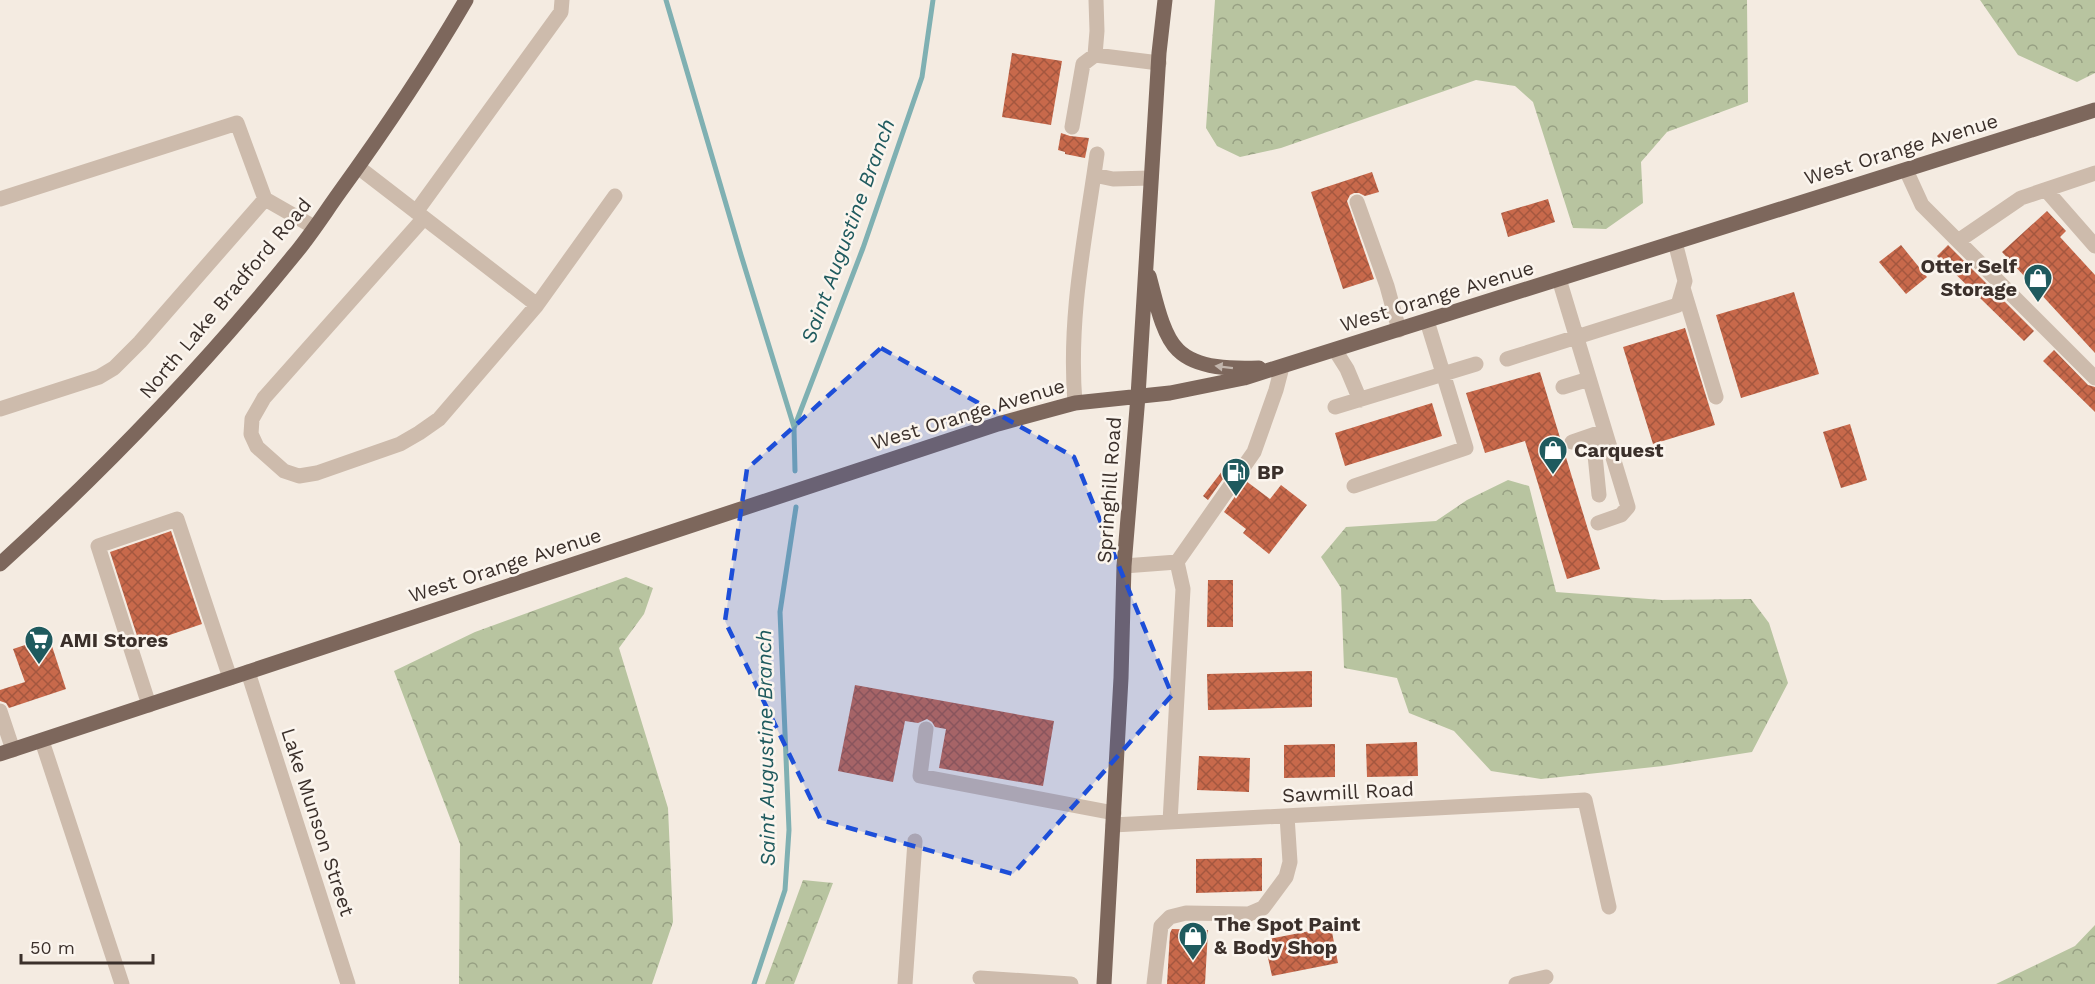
<svg xmlns="http://www.w3.org/2000/svg" width="2095" height="984" font-family="'Work Sans',sans-serif">
<style>
.forest{fill:url(#forest-crowns)}
.lines{fill:none;stroke-linecap:round;stroke-linejoin:round}
.stream{stroke:#7fb0b2;stroke-width:5}
.building{fill:url(#building-cross-hatch)}
.minor{stroke:#cdbbac;stroke-width:15}
.major{stroke:#7d675c;stroke-width:15}
.oneway{fill:#c2b5ac}
.marked{fill:#1d4ed8;fill-opacity:0.2;stroke:#1d4ed8;stroke-width:4.5;stroke-dasharray:12 8;stroke-linejoin:round}
.labels{text-anchor:middle;stroke-width:5;stroke-linejoin:round;paint-order:stroke}
.street-label{font-size:20px;fill:#3b302b;stroke:#fbf5ee}
.poi-label{font-size:20px;font-weight:bold;fill:#3b302b;stroke:#fbf5ee;text-anchor:start}
.water-label{font-size:21px;font-style:italic;fill:#1f5a5e;stroke:#fbf5ee}
</style>
<defs>
<pattern id="forest-crowns" width="20" height="18" patternUnits="userSpaceOnUse" patternTransform="scale(1.5)"><rect width="20" height="18" fill="#b8c4a0"/><path d="M2 6a3 3 0 1 1 6 0M12 15a3 3 0 1 1 6 0" fill="none" stroke="#97a083"/></pattern>
<pattern id="building-cross-hatch" width="8" height="8" patternUnits="userSpaceOnUse" patternTransform="scale(1.5)"><rect width="8" height="8" fill="#c8694b"/><path d="M0 0l8 8M0 8l8-8" fill="none" stroke="#a4573f"/></pattern>
</defs>
<rect width="100%" height="100%" fill="#f4ebe1"/>
<path class="forest" d="M1215,0H1747L1748,102L1667,132L1641,162L1643,203L1606,229L1573,228L1533,102L1515,86L1476,80L1281,148L1240,157L1217,146L1206,128Z
M1980,0H2095V73L2077,82L2018,55Z
M1508,480L1529,486L1556,592L1662,600L1751,599L1769,623L1788,683L1752,752L1663,766L1541,779L1491,771L1454,731L1409,713L1397,678L1344,668L1341,588L1321,557L1346,527L1436,521L1467,500Z
M626,577L653,588L644,614L619,648L668,808L673,922L652,984H459L460,844L394,671L475,632Z
M803,880L833,883L794,984H765Z
M2095,925V984H1996L2075,946Z"/>
<g class="lines">
<path class="stream" d="M666,0L741,255L794,427
M795,471L794,428L863,248L922,77L933,0
M754,984L785,890L789,830L780,612L796,507"/>
</g>
<path class="building" d="M1012,53L1062,61L1051,125L1002,117Z
M1061,133L1070,136L1089,138L1085,158L1065,154V152L1058,150Z
M1372,172L1379,192L1365,196L1359,193H1354L1350,195L1347,201L1374,279L1343,289L1311,192Z
M1548,199L1555,222L1508,237L1501,213Z
M2047,211L2066,231L2060,237L2095,275V353L2002,252Z
M1901,245L1927,277L1906,294L1879,262Z
M1948,245L2034,331L2024,341L1937,256Z
M1794,292L1819,374L1741,398L1716,315Z
M1685,328L1715,425L1653,444L1623,347Z
M2054,350L2088,385L2095,387V412L2043,361Z
M1540,372L1600,569L1567,579L1525,441L1485,453L1466,393Z
M1432,403L1442,436L1345,466L1335,433Z
M1850,424L1867,480L1841,488L1823,432Z
M1226,466L1230,469L1208,500L1203,496Z
M1246,481L1270,499L1281,485L1307,505L1269,554L1243,533L1246,529L1224,512Z
M171,531L202,624L140,645L110,552Z
M1208,580H1233V627H1207Z
M49,637L66,689L9,708L6,703L0,701V690L25,682L13,649Z
M1312,671V707L1208,710L1207,674Z
M855,685L1054,721L1043,786L939,768L946,729L935,727L932,722L927,719L918,723L905,721L893,782L838,771Z
M1417,742L1418,776L1367,777L1366,744Z
M1335,744V777L1284,778V745Z
M1199,756L1250,758L1249,792L1197,790Z
M1262,858V891L1196,893V859Z
M1331,927L1338,963L1272,976L1264,940Z
M1172,929L1208,930L1205,984H1167L1170,933Z"/>
<g class="lines">
<path class="minor" d="M1095,55L1097,31L1096,0
M1072,127L1083,64L1095,55L1159,63
M358,167L537,305
M1906,170L1922,205L2095,378
M1094,175L1113,179L1151,178
M2046,190L2095,246
M0,199L237,123L265,199L314,227
M1357,202L1387,286L1399,330
M416,212L561,12L562,0
M424,218L264,398L252,419L251,434L257,447L284,471L299,476L317,473L400,444L419,433L439,419L537,305L615,196
M1958,241L2021,198L2095,173
M1559,279L1628,507L1621,515L1598,523
M1683,288L1716,397
M1335,350L1347,369L1360,400
M1507,359L1678,305L1685,281L1675,242
M1563,387L1589,379
M1075,403C1068,317 1085,239 1097,154
M1335,407L1476,364
M0,409L99,377L114,368L140,342L265,199
M1593,435L1599,495
M1572,442L1601,432
M1354,486L1466,448L1427,321
M1124,566L1177,562
M248,672L348,984
M149,705L98,546L177,519L230,678
M0,711L13,750
M926,729L920,776L1114,813
M42,741L122,984
M1170,822L1183,589L1177,562L1254,452L1276,390L1282,367
M1113,825L1585,800L1609,907
M980,978L1071,984
M905,984L915,841
M1154,984L1161,926L1170,917L1186,913L1249,914L1263,908L1286,877L1290,862L1287,816
M1516,984L1546,977"/>
<path class="major" d="M1149,276C1155,297 1162,335 1178,350C1197,369 1234,369 1259,368
M0,564C105,469 204,366 294,255C310,236 324,214 339,193C384,131 427,67 466,0
M0,754L998,424L1075,403L1170,393L1244,378L2095,110
M1104,984L1121,678L1124,566L1138,396L1159,53L1165,0"/>
</g>
<defs><path id="oneway-solid" d="M-6-.8H1V-3.2L6.5 0L1 3.2V.8H-6Z" transform="scale(1.5)"/></defs>
<use class="oneway" href="#oneway-solid" transform="translate(1224 367) rotate(-173)"/>
<path class="marked" d="M881,348L1074,457L1172,695L1013,874L821,820L725,621L747,469Z"/>
<defs>
<g id="shop-pin" transform="scale(1.5)"><path d="M0 17L-7.5 6A9.5 9.5 0 1 1 7.5 6Z" fill="#1f5a5e" stroke="#fbf5ee"/><path d="M-5-2.5h2.3a2.7 3.5 0 0 1 5.4 0H5L5.5 6h-11ZM-1.5-2.5h3a1.5 2.3 0 0 0-3 0Z" fill="#fff"/></g>
<g id="fuel-pin" transform="scale(1.5)"><path d="M0 17L-7.5 6A9.5 9.5 0 1 1 7.5 6Z" fill="#1f5a5e" stroke="#fbf5ee"/><path d="M-5.5-6h7V0h2V4h1.3V-2.5L3-4.5l.8-.8L6-3V5H2.5V1h-1V6h-7ZM-4.2-4.7v3.2H.2V-4.7Z" fill="#fff"/></g>
<g id="supermarket-pin" transform="scale(1.5)"><path d="M0 17L-7.5 6A9.5 9.5 0 1 1 7.5 6Z" fill="#1f5a5e" stroke="#fbf5ee"/><path d="M-6-5.5h2.5l.6 2H6L4.5 2H-2.5L-4.4-4H-6ZM-1.5 3.2a1.3 1.3 0 1 0 .1 0ZM3 3.2a1.3 1.3 0 1 0 .1 0Z" fill="#fff"/></g>
</defs>
<g fill-rule="evenodd">
<use href="#shop-pin" x="2038" y="278"/>
<use href="#shop-pin" x="1553" y="450"/>
<use href="#fuel-pin" x="1236" y="472"/>
<use href="#supermarket-pin" x="39" y="640"/>
<use href="#shop-pin" x="1193" y="936"/>
</g>
<g class="labels">
<g class="street-label">
<text transform="translate(1901 149) rotate(-17)" y="7">West Orange Avenue</text>
<text transform="translate(1437 296) rotate(-17)" y="7">West Orange Avenue</text>
<text transform="translate(225 298) rotate(-50)" y="7">North Lake Bradford Road</text>
<text transform="translate(968 414) rotate(-17)" y="7">West Orange Avenue</text>
<text transform="translate(1109 490) rotate(-86)" y="7">Springhill Road</text>
<text transform="translate(505 565) rotate(-18)" y="7">West Orange Avenue</text>
<text transform="translate(1348 792) rotate(-3)" y="7">Sawmill Road</text>
<text transform="translate(318 822) rotate(72)" y="7">Lake Munson Street</text>
</g>
<g class="poi-label">
<text x="2017" y="273" text-anchor="end">Otter Self<tspan x="2017" dy="23">Storage</tspan></text>
<text x="1574" y="457">Carquest</text>
<text x="1257" y="479">BP</text>
<text x="60" y="647">AMI Stores</text>
<text x="1214" y="931">The Spot Paint<tspan x="1214" dy="23">&amp; Body Shop</tspan></text>
</g>
<g class="water-label">
<text transform="translate(848 231) rotate(-70)" y="7">Saint Augustine Branch</text>
<text transform="translate(766 748) rotate(-91)" y="7">Saint Augustine Branch</text>
</g>
</g>
<path d="M21 954v9h132v-9" fill="none" stroke="#3b302b" stroke-width="3"/>
<text x="30" y="954" font-size="18" fill="#3b302b" stroke="#fbf5ee" stroke-width="4.5" paint-order="stroke">50 m</text>
</svg>
